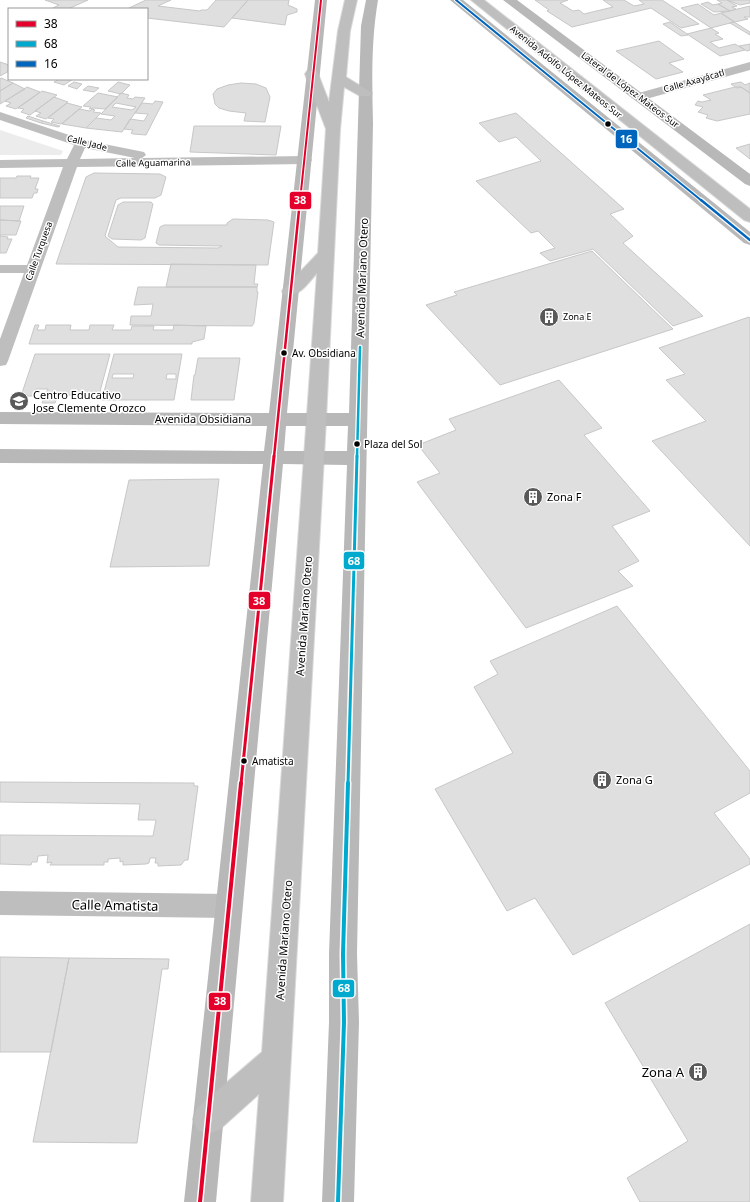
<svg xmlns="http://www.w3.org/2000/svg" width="750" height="1202" font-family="'Noto Sans',sans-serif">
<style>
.green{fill:#ececec}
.building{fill:#dfdfdf;stroke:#c7c7c7;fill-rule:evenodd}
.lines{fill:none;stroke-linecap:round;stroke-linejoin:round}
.primary-casing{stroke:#dbdbdb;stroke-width:2}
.street{fill:#bebebe;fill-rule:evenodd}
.secondary{fill:#b8b8b8;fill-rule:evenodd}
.primary{fill:#bebebe;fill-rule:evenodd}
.bus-1-far3-casing{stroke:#fff;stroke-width:4}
.bus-1-far2-casing{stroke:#fff;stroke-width:5}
.bus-1-far1-casing{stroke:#fff;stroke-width:6}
.bus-1-casing{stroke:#fff;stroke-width:7}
.bus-2-far2-casing{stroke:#fff;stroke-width:5}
.bus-2-far1-casing{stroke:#fff;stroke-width:6}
.bus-2-casing{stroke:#fff;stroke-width:7}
.bus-3-far1-casing{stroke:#fff;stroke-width:4}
.bus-3-casing{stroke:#fff;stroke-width:5}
.bus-1-far3{stroke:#e4002b;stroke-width:2}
.bus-1-far2{stroke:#e4002b;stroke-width:2.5}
.bus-1-far1{stroke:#e4002b;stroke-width:3}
.bus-1{stroke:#e4002b;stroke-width:4}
.bus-2-far2{stroke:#00a9ce;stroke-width:2.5}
.bus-2-far1{stroke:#00a9ce;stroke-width:3}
.bus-2{stroke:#00a9ce;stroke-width:4}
.bus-3-far1{stroke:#0065bd;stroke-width:2}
.bus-3{stroke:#0065bd;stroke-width:2.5}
.bus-dot{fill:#000;stroke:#fff;stroke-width:1.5}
.labels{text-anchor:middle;stroke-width:3;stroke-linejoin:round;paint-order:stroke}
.far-street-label{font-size:9px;fill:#000;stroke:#fff}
.far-poi-label{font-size:9px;fill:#000;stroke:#fff;text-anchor:start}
.bus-label{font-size:10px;fill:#000;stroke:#fff;text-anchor:start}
.street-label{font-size:11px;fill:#000;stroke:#fff}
.poi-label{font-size:11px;fill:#000;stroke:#fff;text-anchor:start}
.near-street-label{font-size:13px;fill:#000;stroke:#fff}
.near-poi-label{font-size:13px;fill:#000;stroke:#fff;text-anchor:end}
.line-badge{stroke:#fff;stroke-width:1.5}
.badge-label{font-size:11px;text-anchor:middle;font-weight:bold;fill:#fff}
</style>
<rect width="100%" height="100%" fill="#fff"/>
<path class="green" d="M0,130L63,151L61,155H0Z"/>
<path class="building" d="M45,0H88L68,9H51L59,5Z
M146,0H171L158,6L200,11L201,10H207L216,0H248L224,27L147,18V9H127Z
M248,0H289L288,5L297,9V12L287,15L285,25L232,18Z
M535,0H568L560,3L573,11L579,10L584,14L613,7L603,0H624L634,6L644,4L639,0H662L699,24L681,28L651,8L572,27L547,11L549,10Z
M717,0H727L737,6L732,7L736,9L730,11L718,4L722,3Z
M727,0H750V3L740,5Z
M708,2L713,5L718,4L730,11L714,12L701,4Z
M698,4L714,15L721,13L734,22L711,28L681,8Z
M750,6V17H744L748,19L735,22L721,13Z
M670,22L687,34L688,35L681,36L663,24Z
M734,22L750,32V35L730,23Z
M711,28L719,33L715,34L723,39L710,42L719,48L735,44L745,50L720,56L687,34Z
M659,41L684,59L669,63L683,72L656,79L616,51Z
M750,44V50L747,51L739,46Z
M0,62L9,65V71L0,76Z
M0,79L1,78L13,83L0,91Z
M59,79H73L64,85L54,82Z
M74,82L82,84L77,89L68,86Z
M118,82L130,85L121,94L108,91Z
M741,82L745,85L750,83V93L741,87L737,88L731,84Z
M13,83L25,89L0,104V91Z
M241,83L256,84L266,88L270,97L265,122L244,121L246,113L229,111L219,108L215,104L213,94L217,89L228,85Z
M88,86L99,88L94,92L83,90Z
M27,87L40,92L16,109L6,106L11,103L5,101Z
M735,87H741L750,93V114L717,121L706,118L708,115L698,112L703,107L695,105L698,101L702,102L711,100L703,95Z
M42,91L57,95L30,115L21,112L24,109L18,108Z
M98,93L118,97L105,109L94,108L89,109L91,107L83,106Z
M121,93L129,95L127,98L133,99L135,97L145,98L122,132L86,128L96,118L111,120L115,116L101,114ZM116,103L136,107L132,110L112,107Z
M54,97L68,102L46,119L36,116L41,113L35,111Z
M155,101L163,102L146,135L133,134L131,133L133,130L124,129L130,119L144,121L148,114L135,113L142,103L153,104Z
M67,103L82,107L61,124L51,122L54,119L48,118Z
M79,109L90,111L92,109L95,110L93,112L101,113L86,128L62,124Z
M516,113L624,209L610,214L633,236L623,243L703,316L673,326L593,249L550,261L540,253L555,248L538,231L531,233L476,181L541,161L516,137L499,142L479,123Z
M28,116L43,121L41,123L26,118Z
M43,121L60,126L58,127L41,123Z
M194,126H281L276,155L190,152Z
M750,144V159L736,148Z
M94,173L160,174L166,177L161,195L155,198H121L116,200L105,236L118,247L218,248L222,246L159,245L156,243L160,227L164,225H227V223L233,219L268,220L274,222L268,265L56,264L86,177Z
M17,176H31L30,178H39L35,189H38L37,193H34L32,198H0V178H16Z
M123,202H151L153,204L145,238L141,240L112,239L108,236L118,205Z
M0,206H24L19,221L0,220Z
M0,220L21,221L16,235H0Z
M0,235V236L8,237L7,239H12L6,253H0Z
M592,251L673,329L500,385L426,305L457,295L454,292Z
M171,264L256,265L254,284H258L257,287H166Z
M138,287H257V292H258L254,323L252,326L130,325L131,316H151L153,304L134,305Z
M749,317L750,318V546L652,441L706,421L666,380L685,374L659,348Z
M35,325H39L37,330H45L46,325H71L70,330H89L90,325H114L112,330H131L132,326H154L153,330H173L174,325L206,326L204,339L192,342V344H29Z
M35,354H110L99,395H58L55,403H42L48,389H36L34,396H21Z
M114,354H182L174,400H102ZM113,374H134L133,378H112ZM167,374H176V379H166Z
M198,358H240L234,400H191L194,375H195Z
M559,380L602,428L584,435L650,511L612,526L639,561L618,571L633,586L526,628L417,482L440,473L418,445L456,430L449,419Z
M219,479L209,566L110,567L129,480Z
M617,606L750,771V793L714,813L750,859V864L573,955L535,898L507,911L435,789L513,753L474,687L498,674L490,661Z
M0,782L194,783V786H198L188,860H185L181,865L158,866V863H155L156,858H150L149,863L146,864L123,865V861L120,862V858L108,859V862H104V865H50L52,862L47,863L48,855L38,856L37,862H32L31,865L0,864V835L153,836L156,820H138L140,804L0,802Z
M750,924V1202H640L627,1178L688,1141L605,1003Z
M0,957L69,958L51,1052H0Z
M69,958L169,959L168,969H162L137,1143L33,1142Z"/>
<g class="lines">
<g class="primary-casing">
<path id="primary" d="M345,0H357L350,31L346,77L372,93L370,96H360L344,87L340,130L326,420L283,1202H251L259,1094L219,1130L208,1134L197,1130L193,1119L197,1108L262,1052L317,273C308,283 299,298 284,295L282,291L318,253L326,129L305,74L307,71H317L329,102L338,31Z
M471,0H484L750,209V222L744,220Z"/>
</g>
<path class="street" d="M750,62V70L639,101L633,97L635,94Z
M0,112L84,140L144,152L146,155L142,158L305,156L310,157L312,160L310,163L305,164L77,167L8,361L6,365L0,366V339L24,273H0V265H27L63,167L0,168V160L67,159L74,145L0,120ZM85,148L135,158L80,159Z
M0,891L229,894L238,898L241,906L238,914L229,918L0,915Z"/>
<path class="secondary" d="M315,0H327L287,413H349L361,26L366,0H378C371,41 372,82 373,123L357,954L359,1022L354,1202H322L329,1022V954L347,465L283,464L216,1202H184L263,464L0,463V449L264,451L267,426L0,424V412L269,413ZM286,426H348L347,451H284Z
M450,0H463L750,232V245L744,243Z
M503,0H517L750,174V186L745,184Z"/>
<use href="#primary" class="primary"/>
<g class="bus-1-far3-casing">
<path id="bus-1-far3" d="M300,201L321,0"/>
</g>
<g class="bus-1-far2-casing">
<path id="bus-1-far2" d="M274,457L300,200"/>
</g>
<g class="bus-1-far1-casing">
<path id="bus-1-far1" d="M241,784L274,456"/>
</g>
<g class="bus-1-casing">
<path id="bus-1" d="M200,1202L241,783"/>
</g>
<g class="bus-2-far2-casing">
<path id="bus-2-far2" d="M357,457L360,347"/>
</g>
<g class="bus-2-far1-casing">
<path id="bus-2-far1" d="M348,784L357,456"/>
</g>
<g class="bus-2-casing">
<path id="bus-2" d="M338,1202L344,1022L343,954L348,783"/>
</g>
<g class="bus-3-far1-casing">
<path id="bus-3-far1" d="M456,0L702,201"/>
</g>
<g class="bus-3-casing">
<path id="bus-3" d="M701,200L750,240"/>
</g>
<use href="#bus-1-far3" class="bus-1-far3"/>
<use href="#bus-1-far2" class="bus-1-far2"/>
<use href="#bus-1-far1" class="bus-1-far1"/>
<use href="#bus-1" class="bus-1"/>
<use href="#bus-2-far2" class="bus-2-far2"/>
<use href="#bus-2-far1" class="bus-2-far1"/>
<use href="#bus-2" class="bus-2"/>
<use href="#bus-3-far1" class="bus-3-far1"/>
<use href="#bus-3" class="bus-3"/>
</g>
<defs>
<g id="building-disc" transform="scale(1)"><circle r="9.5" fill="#595959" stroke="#fff"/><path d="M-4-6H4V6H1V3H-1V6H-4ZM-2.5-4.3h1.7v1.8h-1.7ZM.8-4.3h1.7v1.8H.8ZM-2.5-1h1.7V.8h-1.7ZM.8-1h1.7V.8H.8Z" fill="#fff"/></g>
<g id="school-disc" transform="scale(1)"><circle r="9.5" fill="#595959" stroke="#fff"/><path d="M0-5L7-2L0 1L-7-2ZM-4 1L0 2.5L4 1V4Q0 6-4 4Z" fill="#fff"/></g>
</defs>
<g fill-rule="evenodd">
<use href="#building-disc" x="549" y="317"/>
<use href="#school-disc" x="19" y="401"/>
<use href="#building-disc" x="533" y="497"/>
<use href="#building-disc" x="602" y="780"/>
<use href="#building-disc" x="698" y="1072"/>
</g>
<g class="bus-dot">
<circle cx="608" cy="124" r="3.5"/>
<circle cx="284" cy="353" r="3.5"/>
<circle cx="357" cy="444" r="3.5"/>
<circle cx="244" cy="761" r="3.5"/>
</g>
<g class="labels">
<g class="far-street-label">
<text transform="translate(566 72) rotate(39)" y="3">Avenida Adolfo López Mateos Sur</text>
<text transform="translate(694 81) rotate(-16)" y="3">Calle Axayácatl</text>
<text transform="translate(630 90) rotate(37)" y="3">Lateral de López Mateos Sur</text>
<text transform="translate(87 143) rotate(14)" y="3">Calle Jade</text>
<text transform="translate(153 163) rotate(-1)" y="3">Calle Aguamarina</text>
<text transform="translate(39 251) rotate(-70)" y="3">Calle Turquesa</text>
</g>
<g class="far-poi-label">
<text x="563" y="320">Zona E</text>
</g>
<g class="bus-label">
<text x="292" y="357">Av. Obsidiana</text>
<text x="364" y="448">Plaza del Sol</text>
<text x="252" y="765">Amatista</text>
</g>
<g class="street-label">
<text transform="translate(362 278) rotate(-88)" y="4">Avenida Mariano Otero</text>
<text x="203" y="423">Avenida Obsidiana</text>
<text transform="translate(304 616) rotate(-86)" y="4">Avenida Mariano Otero</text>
<text transform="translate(284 940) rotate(-86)" y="4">Avenida Mariano Otero</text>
</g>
<g class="poi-label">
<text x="33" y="399">Centro Educativo<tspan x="33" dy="13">Jose Clemente Orozco</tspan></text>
<text x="547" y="501">Zona F</text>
<text x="616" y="784">Zona G</text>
</g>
<g class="near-street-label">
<text transform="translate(115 905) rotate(1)" y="5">Calle Amatista</text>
</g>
<g class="near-poi-label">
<text x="684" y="1077">Zona A</text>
</g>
</g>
<g class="line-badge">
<rect x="615" y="129" width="23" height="20" rx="4" fill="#0065bd"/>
<rect x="289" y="191" width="23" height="19" rx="4" fill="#e4002b"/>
<rect x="343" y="551" width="22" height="19" rx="4" fill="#00a9ce"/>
<rect x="248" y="591" width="23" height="19" rx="4" fill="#e4002b"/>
<rect x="332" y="979" width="23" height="19" rx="4" fill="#00a9ce"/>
<rect x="208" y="992" width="23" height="19" rx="4" fill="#e4002b"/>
</g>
<g class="badge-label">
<text x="626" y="143">16</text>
<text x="300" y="204">38</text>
<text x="354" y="565">68</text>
<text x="259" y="605">38</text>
<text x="344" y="992">68</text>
<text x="220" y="1005">38</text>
</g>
<rect x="8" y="8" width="140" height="72" fill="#ffffff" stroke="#999999"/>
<rect x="16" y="21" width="20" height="6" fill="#e4002b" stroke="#999999"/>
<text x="44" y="28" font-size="12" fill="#000000">38</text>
<rect x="16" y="41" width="20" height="6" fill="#00a9ce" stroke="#999999"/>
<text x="44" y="48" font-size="12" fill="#000000">68</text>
<rect x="16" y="61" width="20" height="6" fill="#0065bd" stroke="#999999"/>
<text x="44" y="68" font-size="12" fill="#000000">16</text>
</svg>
